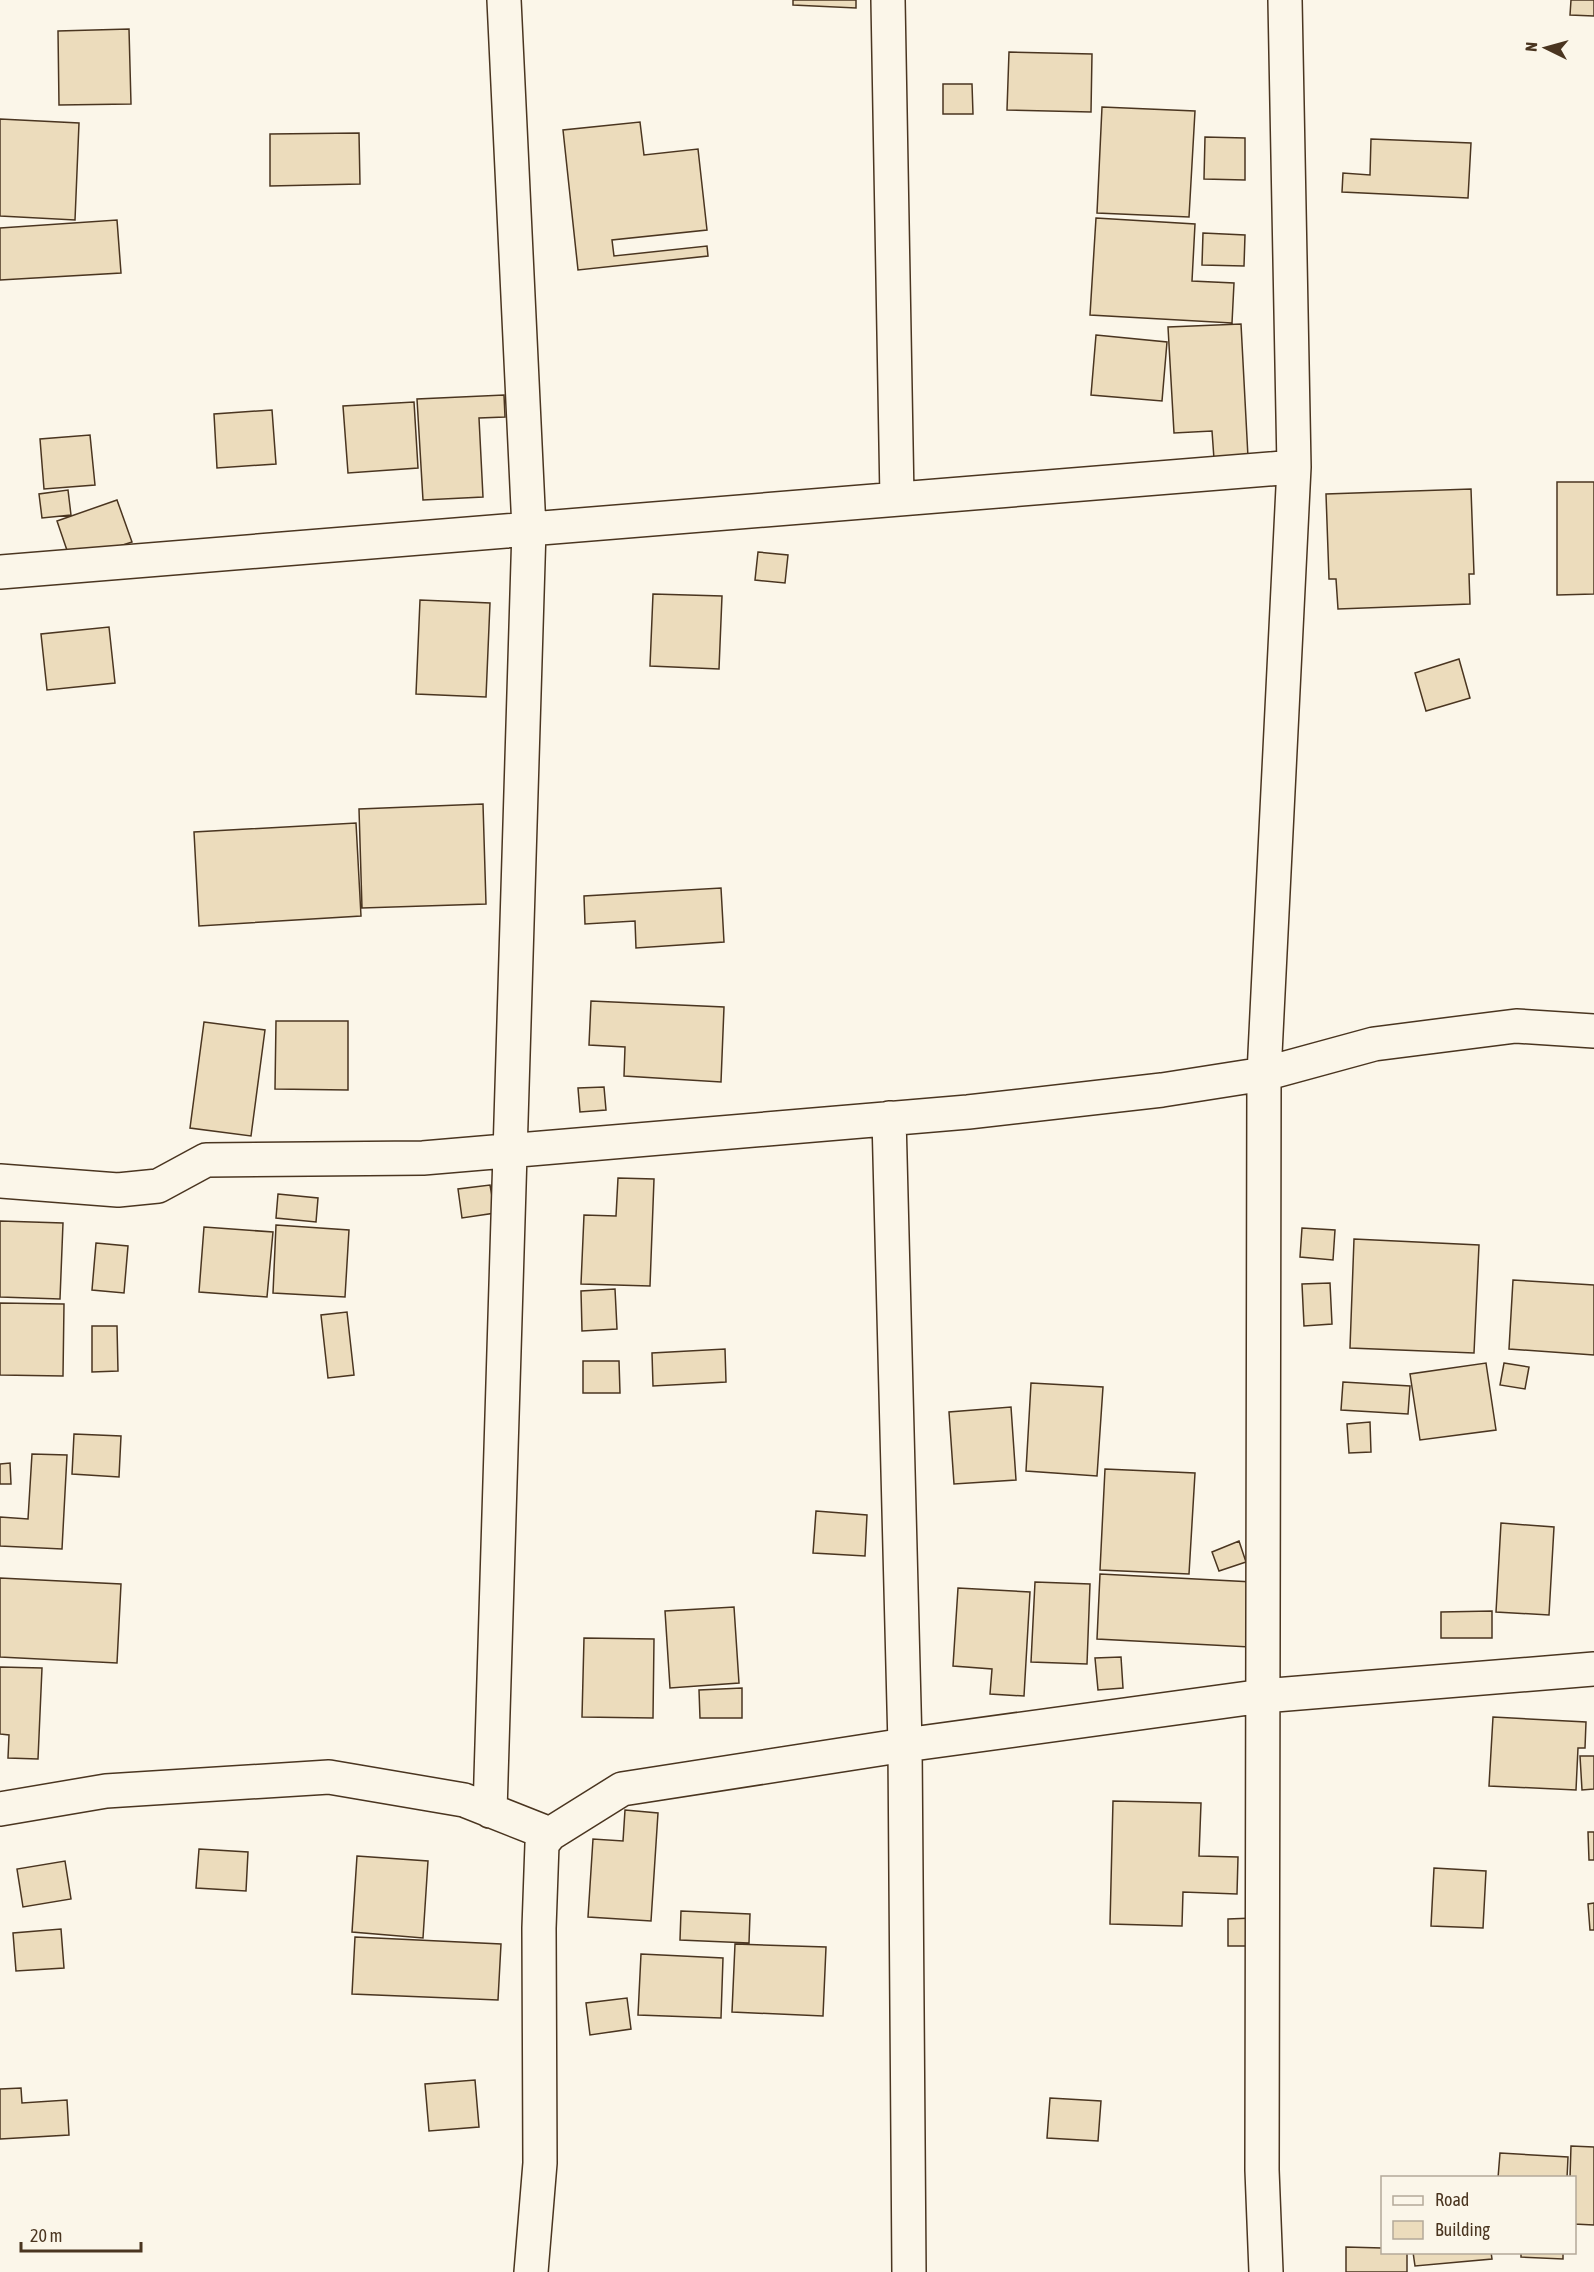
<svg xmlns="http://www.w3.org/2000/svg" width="1594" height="2272" font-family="'Asap Condensed',sans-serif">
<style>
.building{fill:#ecdcbc;stroke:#4a3520;stroke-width:1.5}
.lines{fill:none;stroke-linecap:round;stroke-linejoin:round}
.minor-casing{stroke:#4a3520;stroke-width:36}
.minor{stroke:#fbf6e9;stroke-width:33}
</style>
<rect width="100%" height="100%" fill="#fbf6e9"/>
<path class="building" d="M793,0H856V8L793,5Z
M1571,0H1594V16L1570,15Z
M129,29L131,104L59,105L58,31Z
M1009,52L1092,54L1091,112L1007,110Z
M943,84H972L973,114H943Z
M1102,107L1195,111L1189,217L1097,213Z
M0,119L79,123L75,220L0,216Z
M640,122L644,155L698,149L707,230L612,240L614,256L707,246L708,256L578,270L563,130Z
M359,133L360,184L270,186V134Z
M1205,137L1245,138V180L1204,179Z
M1371,139L1471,143L1468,198L1342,192L1343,173L1370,175Z
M1096,218L1195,224L1192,281L1234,283L1232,323L1090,315Z
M117,220L121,273L0,280V228Z
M1203,233L1245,235L1244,266L1202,265Z
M1241,324L1248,457L1214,459L1212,431L1174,433L1168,327Z
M1096,335L1167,342L1162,401L1091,395Z
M504,395L505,417L479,418L483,497L423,500L417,399Z
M414,402L418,468L348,473L343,406Z
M272,410L276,464L217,468L214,414Z
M90,435L95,485L44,489L40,439Z
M1557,482H1594V594L1557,595Z
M1471,489L1474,574H1469L1470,604L1338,609L1336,579H1329L1326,494Z
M68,490L71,515L42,518L39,494Z
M117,500L132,542L71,562L57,521Z
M758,552L788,555L785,583L755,580Z
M653,594L722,596L719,669L650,666Z
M420,600L490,603L486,697L416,694Z
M109,627L115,683L47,690L41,634Z
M1459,659L1470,698L1426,711L1415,673Z
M483,804L486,904L362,908L359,809Z
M356,823L361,916L199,926L194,832Z
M721,888L724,942L636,948L635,921L585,924L584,896Z
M591,1001L724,1007L721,1082L624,1076L625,1047L589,1045Z
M276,1021H348V1090L275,1089Z
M204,1022L265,1030L251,1136L190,1128Z
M604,1087L606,1110L580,1112L578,1088Z
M618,1178L654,1179L650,1286L581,1284L584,1215L616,1216Z
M490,1185L495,1213L462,1218L458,1189Z
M278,1194L318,1198L316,1222L276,1218Z
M0,1221L63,1223L60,1299L0,1297Z
M276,1225L349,1230L345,1297L273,1293Z
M204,1227L273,1232L267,1297L199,1292Z
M1302,1228L1335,1230L1333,1260L1300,1257Z
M1354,1239L1479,1245L1474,1353L1350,1348Z
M96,1243L128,1246L124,1293L92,1290Z
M1513,1280L1594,1285V1355L1509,1349Z
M1330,1283L1332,1324L1304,1326L1302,1284Z
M615,1289L617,1329L582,1331L581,1291Z
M0,1303L64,1304L63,1376L0,1375Z
M347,1312L354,1375L328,1378L321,1315Z
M92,1326H117L118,1371L92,1372Z
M725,1349L726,1382L653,1386L652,1353Z
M583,1361H619L620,1393H583Z
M1486,1363L1496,1430L1420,1440L1410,1374Z
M1504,1363L1529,1367L1525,1389L1500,1385Z
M1343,1382L1410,1386L1408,1414L1341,1410Z
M1031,1383L1103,1387L1097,1476L1026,1471Z
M1011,1407L1016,1480L954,1484L949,1412Z
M1370,1422L1371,1452L1349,1453L1347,1424Z
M74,1434L121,1436L119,1477L72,1474Z
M32,1454L67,1455L62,1549L0,1546V1517L28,1519Z
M10,1463L11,1484H0V1464Z
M1105,1469L1195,1473L1189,1574L1100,1570Z
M816,1511L867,1515L865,1556L813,1553Z
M1501,1523L1554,1527L1549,1615L1496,1612Z
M1239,1541L1246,1562L1219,1571L1212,1552Z
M1100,1574L1253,1582L1250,1647L1097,1639Z
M0,1578L121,1584L117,1663L0,1657Z
M1035,1582L1090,1584L1087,1664L1031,1662Z
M958,1588L1030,1592L1024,1696L990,1694L992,1669L953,1666Z
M734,1607L739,1683L670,1688L665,1611Z
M1492,1611V1638H1441V1612Z
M584,1638L654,1639L653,1718L582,1717Z
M1121,1657L1123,1688L1098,1690L1095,1658Z
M0,1667L42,1668L38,1759L8,1758L9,1735L0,1734Z
M742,1688V1718H700L699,1690Z
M1493,1717L1586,1722L1585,1748H1578L1576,1790L1489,1786Z
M1580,1756H1594V1789L1582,1790Z
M1113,1801L1201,1803L1199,1856L1238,1857L1237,1894L1183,1892L1182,1926L1110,1924Z
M625,1810L658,1813L651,1921L588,1917L593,1839L623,1841Z
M1588,1832H1594V1860H1589Z
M199,1849L248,1852L246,1891L196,1888Z
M357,1856L428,1861L423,1938L352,1932Z
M65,1861L71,1899L23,1907L17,1869Z
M1434,1868L1486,1871L1483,1928L1431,1926Z
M1594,1903V1930H1590L1588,1904Z
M681,1911L750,1914L749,1943L680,1940Z
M1253,1918V1946H1228V1919Z
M61,1929L64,1968L16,1971L13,1933Z
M355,1937L501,1944L498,2000L352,1994Z
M735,1944L826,1947L823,2016L732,2012Z
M641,1954L723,1958L721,2018L638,2015Z
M627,1998L631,2029L590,2035L586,2003Z
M475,2080L479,2127L429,2131L425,2084Z
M21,2088L22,2103L67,2100L69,2135L0,2139V2089Z
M1050,2098L1101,2101L1098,2141L1047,2138Z
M1571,2146L1594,2147V2225L1574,2224V2178H1570Z
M1500,2153L1568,2157L1567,2178H1498Z
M1346,2247L1382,2248V2252H1407V2272H1346Z
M1413,2252H1491L1492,2259L1415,2266Z
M1521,2252H1563V2259L1521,2257Z"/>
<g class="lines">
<g class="minor-casing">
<path id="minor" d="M888,0L897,499
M0,572L1294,467
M889,1118L905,1745L909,2272
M0,1181L118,1190L158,1186L206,1160L423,1158L968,1112L1162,1090L1264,1074L1374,1044L1516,1026L1594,1031
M0,1809L106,1791L329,1777L464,1800L550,1834
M490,1811L529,529L504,0
M531,2272L540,2163L539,1928L542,1844L550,1834L622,1789L905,1745L1263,1696L1594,1669
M1266,2272L1262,2170L1264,1074L1294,467L1285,0"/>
</g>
<use href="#minor" class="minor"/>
</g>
<rect x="1381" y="2176" width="195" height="78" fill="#fbf6e9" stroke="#b4a999" stroke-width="1.5"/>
<rect x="1393" y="2196" width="30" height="9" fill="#fbf6e9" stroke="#b4a999" stroke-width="1.5"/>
<text x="1435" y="2206" font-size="18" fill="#4a3520">Road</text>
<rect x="1393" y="2221" width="30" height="18" fill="#ecdcbc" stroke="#b4a999" stroke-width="1.5"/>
<text x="1435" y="2236" font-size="18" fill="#4a3520">Building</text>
<g transform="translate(1546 48) rotate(275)" stroke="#fbf6e9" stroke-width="4.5" paint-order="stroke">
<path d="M0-4.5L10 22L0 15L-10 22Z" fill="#4a3520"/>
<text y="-9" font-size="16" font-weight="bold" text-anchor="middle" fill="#4a3520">N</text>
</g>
<path d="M21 2242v9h120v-9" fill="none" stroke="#4a3520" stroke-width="3"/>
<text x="30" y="2242" font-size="18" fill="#4a3520" stroke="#fbf6e9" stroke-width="4.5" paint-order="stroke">20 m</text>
</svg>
